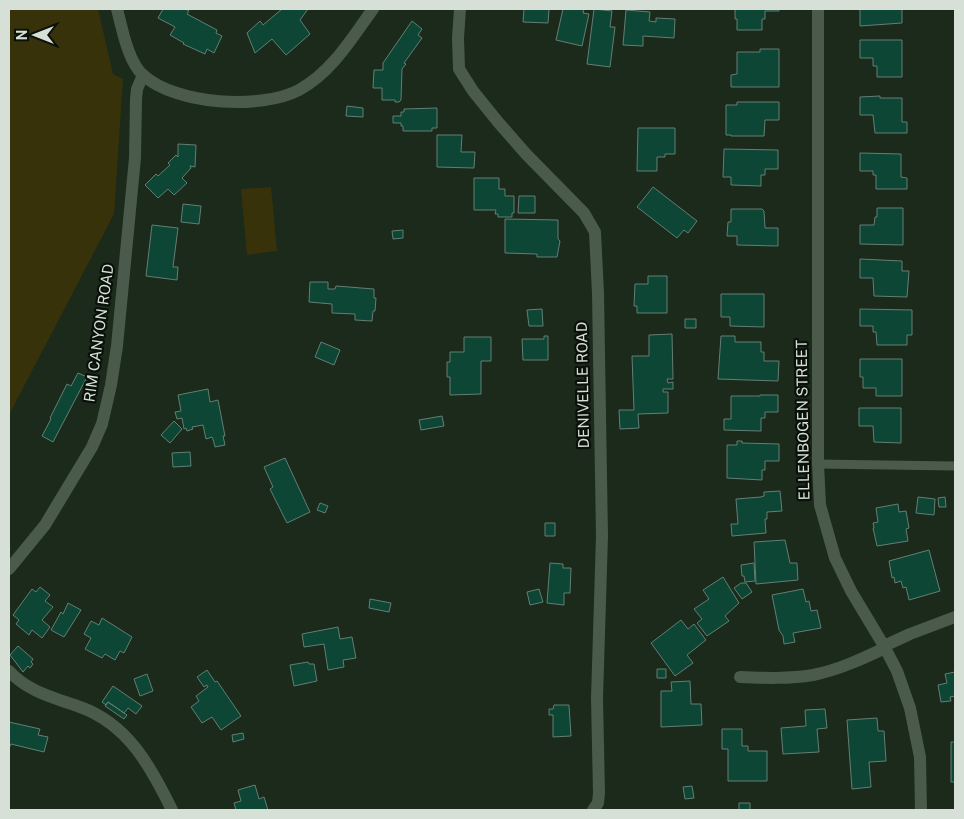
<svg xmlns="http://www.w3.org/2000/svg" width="964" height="819" font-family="'Public Sans',sans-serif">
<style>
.green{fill:#38320a}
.building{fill:#0d4635;stroke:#647e73}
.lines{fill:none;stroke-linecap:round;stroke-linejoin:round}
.service{stroke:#4a5b4b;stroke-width:9}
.minor{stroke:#4a5b4b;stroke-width:12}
.tertiary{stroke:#4a5b4b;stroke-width:12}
.labels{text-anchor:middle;stroke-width:4.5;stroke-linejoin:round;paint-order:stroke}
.street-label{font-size:15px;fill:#d7e0d7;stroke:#0a100a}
</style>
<rect width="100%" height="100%" fill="#1b2a1b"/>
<path class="green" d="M9,9H98L113,74L123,79L114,214L9,415Z
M271,187L277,251L247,255L241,189Z"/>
<path class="building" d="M163,9H185L189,11L187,14L217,30L216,33L222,36L214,53L207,49L205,54L183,44L184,43L170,35L175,27L158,18Z
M282,9H308L300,20L310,34L286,55L272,39L255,53L247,33L260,21L263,25Z
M524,9H549L548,23L523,22Z
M563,9H584L583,13L589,14L582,46L556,40Z
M594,9L612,11L610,27H615L610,67L587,64Z
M737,9H779V11H765V19H762V30H737V19H735V10Z
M860,9H902V23L860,26Z
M626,10L650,12L649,21L656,22V18L675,19L674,38L643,36V46L623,45Z
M412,21L422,29L418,35L422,38L404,63L406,64L402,69L401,100L399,102H395V100H382V88H373L374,70H383V63Z
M860,40H902V77H877V66H873V58H860Z
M760,49H779V87H731V75L737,74V52H760Z
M880,96V98H902V122H907V133H875L873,115H860V97Z
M737,102H779V120H765L764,136H731V135H726V105H737Z
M347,106L363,108V117L346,116Z
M437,108V128H432V131H403V126H401V123H393V116H401V112H404V109Z
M638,128H675V154H665V157H657V171H637Z
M437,135H462L461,152H475L474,168L437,167Z
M178,144L196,145L195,167L190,166L191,168L182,178L187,183L174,195L168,189L158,198L145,185L156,174L158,176L170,165L168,163L176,155L178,157Z
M724,149L778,150V169H765V175H761V186L731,185V177H723Z
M860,153L901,154V177L907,178V189H876V175H873V171H860Z
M474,178H499V189H505V196H514V213H512V217H498V214H495L496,210H474Z
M653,187L697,221L688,233L684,230L677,238L637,207Z
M519,196H535V213H518Z
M183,204L201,206L199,224L181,222Z
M877,208H903V245L860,244V225H874L875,217H877Z
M731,209H762L764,211L765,228H778V246L737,245V236H727L728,222H731Z
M505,219L558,220V239L560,241L557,257H537V254L505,253Z
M152,225L178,228L173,267H178L177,280L146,276Z
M403,230V238L393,239L392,231Z
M860,259L902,261V271H909L907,297L874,296L873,278H860Z
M648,276H667V313H637V306H634L635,284H648Z
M310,282H328V289H335L336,286L374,289V298H376L375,311H373L372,321L355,320V314L332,313V304L309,302Z
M721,294H764V327L730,326V317H721Z
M542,309L543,326H529L527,310Z
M860,309L912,310V335H907V345H877L876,332H873V326H860Z
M685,319H696V328H685Z
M672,334L673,379H667L668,383L673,382V389H663V392H668V413L638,414L639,428L620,429L619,410H634L632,356H649V335Z
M544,336H548V360H523L522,339H544Z
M721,336H735V342H761V352H764V361H779L778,381L718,379Z
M464,337H491V361H481V394L450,395V377H447V362H450V352H464Z
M321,342L340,350L334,365L315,357Z
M860,359H902V396H876V388H863V377H860Z
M78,373L87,377L53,442L42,436L51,419L50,418L67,384L71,386Z
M208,389L210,402L218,400L225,436H223L225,445L215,447L213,439L212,437L206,439L203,425L192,427L193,429L187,431L186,428L184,429L182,418L177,419L175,412L181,411L178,395Z
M760,395H778V412H765V418H761V431L724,430V419H731V396H760Z
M859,408H901V443L874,442L873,426H859Z
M442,416L444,426L421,430L419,420Z
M174,421L182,429L170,443L161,435Z
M737,441H742V443L779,444V461H765V470H762V480L727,478V445H737Z
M190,452L191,466L173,467L172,453Z
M285,458L310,512L287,523L270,489L273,487L264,467Z
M780,491L782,511L767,512V519H765L766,533L732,536L731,524H738L736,499L761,497L764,496V492Z
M918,497L935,499L934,515L916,513Z
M945,497L946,507H939L938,498Z
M320,503L328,506L325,513L317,510Z
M898,504L899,512L906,511L909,528L906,529L908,541L877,546L873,528H874L873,523L878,522L876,508Z
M545,523H555V536H545Z
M785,540L790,563H797L798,580L756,584L754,542Z
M929,550L940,591L909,600L906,587L903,588L901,581L895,583L894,577L892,578L889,561Z
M550,563L563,564V568H571L570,593H564V605L547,603Z
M754,563L755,581L745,582L744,576H742L741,565Z
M723,577L739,603L725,616L729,621L707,636L697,623L702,619L694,609L709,599L703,590Z
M741,583H746L752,592L742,599L734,588Z
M40,587L50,595L45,601L53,607L42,620L50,627L42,638L32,630L29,635L16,624L19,620L13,615L32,589L36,592Z
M539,589L543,602L530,605L527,592Z
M803,589L806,602L809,601L811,611L817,610L821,628L793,633L795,642L784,644L783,636L779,630L772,595Z
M370,599L391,603L389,612L369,608Z
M68,603L81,610L64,637L51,630L61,612L63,614Z
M102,618L132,637L124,653L120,651L115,660L105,654L102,658L85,649L91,638L84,634L91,621L99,625Z
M681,620L688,629L694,624L706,640L687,655L693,663L675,676L651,643Z
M338,627L340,639L352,637L356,658L343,660L344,667L328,670L324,644L304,647L302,634Z
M18,646L33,659L31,662L33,664L30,668L28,666L23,672L10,655Z
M308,662L309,664H314L317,681L294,686L290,665Z
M657,669H666V678H657Z
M207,670L215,682L217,681L241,716L221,730L212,717L202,723L191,707L199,701L196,696L208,687L207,685L204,687L197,677Z
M955,672V696L950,697L951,701L941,702L938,685L947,683L945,674Z
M147,674L153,691L140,696L134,679Z
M690,681L691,704H701L702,725L661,727V691H672L671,682Z
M113,686L142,706L136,714L128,708L124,713L108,702L106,705L102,702Z
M108,702L127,715L124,719L105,706Z
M554,705H569L571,736L553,737V715H549V709H553Z
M825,709L827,728L817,729L819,752L783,754L781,728L806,726L805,710Z
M877,718L878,731H884L886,761L869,762L871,787L852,789L847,720Z
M9,722L40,729L38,735L48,737L44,752L11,744L9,748Z
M722,729H742V746H748V751H767V781H728V749H722Z
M243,733L244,739L233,742L232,735Z
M951,742H955V782H951Z
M255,785L259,799L264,797L268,810H236L234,803L241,801L238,790Z
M692,786L694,798L685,799L683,787Z
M739,803H750V810H768H724H739Z"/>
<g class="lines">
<path class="service" d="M818,464L955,466"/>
<path class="minor" d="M460,9L458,38L459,69L473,91L498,122L526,154L584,213L595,232L598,293L602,536L597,698L599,793L598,803L593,810
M818,9V464L820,505L835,558L851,591L884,646L897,671L910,708L920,757L921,810
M9,569L45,525L92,447L102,424L111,385L117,346L135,158L136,99L137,89L143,75
M884,646L910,634L955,617
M9,671C28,692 55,698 80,707C128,724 151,767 172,810
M740,677C764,678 789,679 813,675C838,670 862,659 885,648"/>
<path class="tertiary" d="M117,9C122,28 128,62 143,75C176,105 261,110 299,90C332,72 352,38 373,9"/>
</g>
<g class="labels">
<g class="street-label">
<text transform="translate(99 333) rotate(-82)" y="5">RIM CANYON ROAD</text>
<text transform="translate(583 385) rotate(-91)" y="5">DENIVELLE ROAD</text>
<text transform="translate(803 420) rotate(-91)" y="5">ELLENBOGEN STREET</text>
</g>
</g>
<rect width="964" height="819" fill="none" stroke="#d7e0d7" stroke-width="20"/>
<g transform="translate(35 35) rotate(270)" stroke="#0a100a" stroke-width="4" paint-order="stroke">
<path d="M0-4L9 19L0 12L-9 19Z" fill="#d7e0d7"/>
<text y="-8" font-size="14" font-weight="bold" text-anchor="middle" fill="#d7e0d7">N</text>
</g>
</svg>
